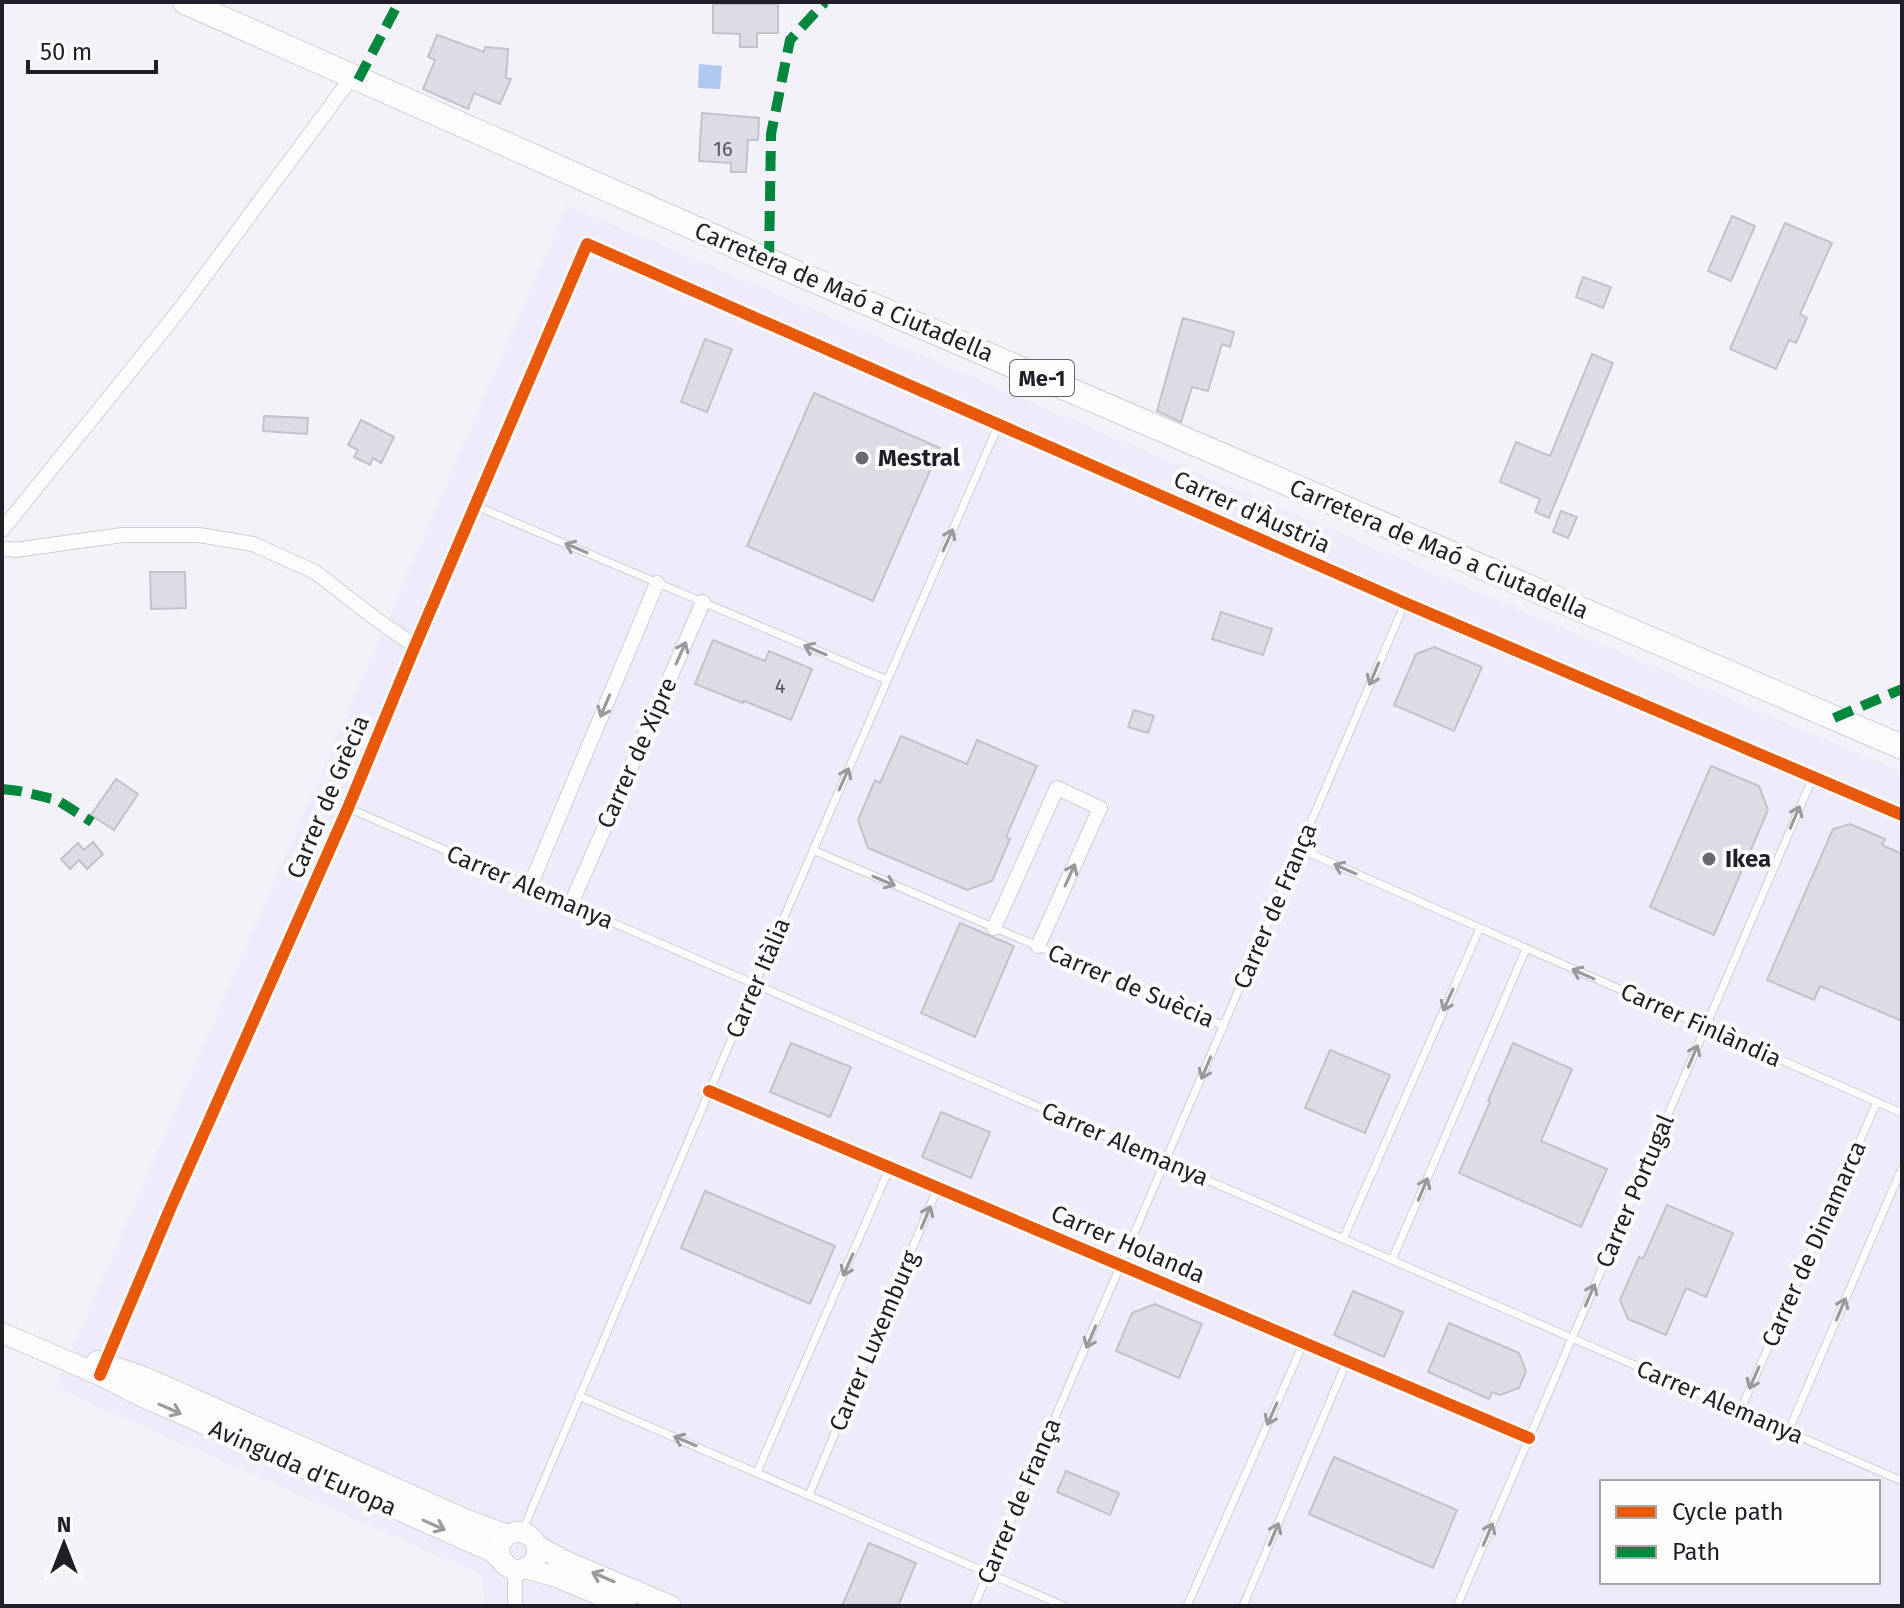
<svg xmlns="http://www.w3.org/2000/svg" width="1904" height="1608" font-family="'Fira Sans',sans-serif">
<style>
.built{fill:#efebfb;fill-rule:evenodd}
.water{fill:#aec8ee}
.building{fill:#dddbe4;stroke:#c3c1c9;stroke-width:2}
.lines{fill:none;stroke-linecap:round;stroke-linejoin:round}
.lane-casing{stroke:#d0ced6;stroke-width:9}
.street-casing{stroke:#d0ced6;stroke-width:16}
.secondary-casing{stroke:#d0ced6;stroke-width:22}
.primary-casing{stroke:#d0ced6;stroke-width:26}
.lane{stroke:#fdfdfe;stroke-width:7}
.street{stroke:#fdfdfe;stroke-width:14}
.secondary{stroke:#fdfdfe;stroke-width:20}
.primary{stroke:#fdfdfe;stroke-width:24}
.quiet{stroke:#00873e;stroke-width:10;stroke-dasharray:20 10;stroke-linecap:butt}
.cycleway-casing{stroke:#fefefe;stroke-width:17}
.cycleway{stroke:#e8590c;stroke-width:12}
.oneway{stroke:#9a999e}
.poi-dot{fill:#6a6871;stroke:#fefefe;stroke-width:3}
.labels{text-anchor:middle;stroke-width:8;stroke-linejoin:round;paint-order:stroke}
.number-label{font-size:20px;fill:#53505b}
.shield{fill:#fefefe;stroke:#636169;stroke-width:2}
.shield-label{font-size:22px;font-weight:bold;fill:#211e29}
.street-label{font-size:24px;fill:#211e29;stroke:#fefefe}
.poi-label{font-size:24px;font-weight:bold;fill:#211e29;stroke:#fefefe;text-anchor:start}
</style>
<rect width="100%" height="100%" fill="#f3f2f8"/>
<path class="built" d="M567,205L1902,772V1606H484L482,1575L55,1388ZM1602,1482H1878V1582H1602Z"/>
<path class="water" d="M699,64L722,66L720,89L698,88Z"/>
<path class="building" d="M713,4H778V33H757V47H740V34L713,33Z
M437,35L484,52L485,47L508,49L506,78L511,79L500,104L474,93L468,109L423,89L435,60L428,57Z
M702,113L759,118L758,140H748L746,172H731V163L699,161Z
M1732,216L1755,226L1731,281L1708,271Z
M1785,223L1832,243L1800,314L1807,318L1796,343L1789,340L1776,369L1730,349Z
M1583,277L1611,287L1603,308L1576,297Z
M1183,318L1234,332L1230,347L1222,344L1208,391L1192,387L1181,422L1157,411Z
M705,339L732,349L707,412L681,402Z
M1592,354L1613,363L1549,518L1535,512L1540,499L1500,482L1516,442L1550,456Z
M814,393L940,448L873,601L747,546Z
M264,416L308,418L307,434L263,431Z
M361,420L394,437L381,463L373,458L370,465L354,457L358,450L348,445Z
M1561,511L1577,517L1568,538L1553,532Z
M150,572H185L186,608L151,609Z
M1221,612L1272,629L1263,655L1212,639Z
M713,640L765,661L769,651L812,669L791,720L744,701L743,703L695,684Z
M1434,647L1482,667L1454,731L1394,705L1416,654Z
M1134,710L1154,716L1148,733L1128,727Z
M901,736L967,764L977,740L1037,766L1006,837L1010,839L992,881L967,890L868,848L858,820L875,780L880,783Z
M1711,766L1759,786L1768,810L1714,935L1650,907Z
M116,779L138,794L114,830L91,815Z
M1850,824L1885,839L1882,845L1902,854V1021L1820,986L1814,1000L1767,980L1833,829Z
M93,842L103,854L87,869L79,860L70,869L61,859L78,843L84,850Z
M960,923L1014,946L975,1037L921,1013Z
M791,1043L851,1067L830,1117L770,1092Z
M1513,1043L1572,1069L1541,1141L1607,1169L1581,1227L1459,1173L1490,1102L1488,1101Z
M1330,1050L1390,1075L1365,1133L1305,1108Z
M941,1112L990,1132L971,1178L922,1157Z
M705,1191L835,1246L810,1304L681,1248Z
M1667,1205L1733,1233L1706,1297L1686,1288L1666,1335L1628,1319L1620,1300L1639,1257L1643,1259Z
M1353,1291L1403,1312L1384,1357L1334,1335Z
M1155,1304L1202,1324L1179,1378L1116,1351L1132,1313Z
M1449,1323L1519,1353L1526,1371L1519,1388L1500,1395L1492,1392L1489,1399L1428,1372Z
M1334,1457L1457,1510L1433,1568L1309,1514Z
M1066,1471L1119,1493L1110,1515L1057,1492Z
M869,1543L916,1563L898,1606H842Z"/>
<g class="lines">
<g class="lane-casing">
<path id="lane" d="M476,506L887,680
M348,808L1902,1481
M1300,849L1902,1113
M813,850L1224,1026
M1343,1239L1480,928
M1392,1260L1526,949
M579,1396L1064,1606
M1740,1411L1877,1102
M1788,1432L1902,1168
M757,1472L890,1167
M809,1495L938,1187
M522,1532L755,984L998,426
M974,1606L1405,603
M1187,1606L1304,1342
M1243,1606L1347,1361
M1457,1606L1813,777"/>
</g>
<g class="street-casing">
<path id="street" d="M2,530L178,312L352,77
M2,548L15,550L122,535H199L253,544L315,572L376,619L415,646
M530,886L657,583
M571,904L703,602
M994,928L1057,788L1100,808L1038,946
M709,1091L1529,1438
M102,1371L170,1209L348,808L415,646L587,244L1405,603L1902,815
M515,1606V1569"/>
</g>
<g class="secondary-casing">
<path id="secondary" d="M2,1333L100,1375L139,1395L491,1551L504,1562
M97,1361L144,1377L467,1520L508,1535
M499 1551a19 19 0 1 1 38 0a19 19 0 1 1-38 0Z
M536,1545L565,1561L671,1606
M525,1568L557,1577L626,1606"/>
</g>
<g class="primary-casing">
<path id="primary" d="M185,2L769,261L1902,747"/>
</g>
<use href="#lane" class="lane"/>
<use href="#street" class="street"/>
<use href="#secondary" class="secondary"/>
<use href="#primary" class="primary"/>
<path class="quiet" d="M358,80L399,2
M769,261L771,134L790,40L825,2
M1834,718L1902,689
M2,789L19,791L57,800L92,822"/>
<g class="cycleway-casing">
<path id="cycleway" d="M709,1091L1529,1438
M100,1375L170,1209L348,808L415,646L587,244L1405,603L1902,815"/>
</g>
<use href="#cycleway" class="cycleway"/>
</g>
<defs><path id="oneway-shaft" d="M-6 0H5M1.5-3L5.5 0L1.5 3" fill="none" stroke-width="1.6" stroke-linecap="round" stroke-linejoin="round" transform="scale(2)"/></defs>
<g class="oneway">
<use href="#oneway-shaft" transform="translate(948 540) rotate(-66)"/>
<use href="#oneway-shaft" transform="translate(576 548) rotate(-157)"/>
<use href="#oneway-shaft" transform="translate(815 650) rotate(-157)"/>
<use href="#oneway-shaft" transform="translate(681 653) rotate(-66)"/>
<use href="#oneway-shaft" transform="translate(1374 674) rotate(113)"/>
<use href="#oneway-shaft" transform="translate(605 706) rotate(113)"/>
<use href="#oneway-shaft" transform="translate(844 779) rotate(-66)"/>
<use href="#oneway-shaft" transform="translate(1795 817) rotate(-67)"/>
<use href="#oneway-shaft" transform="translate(1345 869) rotate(-156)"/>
<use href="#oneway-shaft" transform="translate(1070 875) rotate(-66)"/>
<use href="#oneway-shaft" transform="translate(884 881) rotate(23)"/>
<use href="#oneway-shaft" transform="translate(1583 974) rotate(-156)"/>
<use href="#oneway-shaft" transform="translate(1448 1000) rotate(114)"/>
<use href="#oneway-shaft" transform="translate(1693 1056) rotate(-67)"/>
<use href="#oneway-shaft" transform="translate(1206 1068) rotate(113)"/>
<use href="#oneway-shaft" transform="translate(1423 1189) rotate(-67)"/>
<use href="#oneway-shaft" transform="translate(926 1217) rotate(-67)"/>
<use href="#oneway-shaft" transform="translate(848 1265) rotate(114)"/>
<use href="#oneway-shaft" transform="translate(1590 1295) rotate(-67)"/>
<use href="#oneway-shaft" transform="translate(1841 1309) rotate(-67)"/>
<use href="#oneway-shaft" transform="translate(1091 1337) rotate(113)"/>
<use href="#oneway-shaft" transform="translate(1754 1378) rotate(114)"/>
<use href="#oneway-shaft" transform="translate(170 1409) rotate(24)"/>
<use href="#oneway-shaft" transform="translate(1272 1414) rotate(114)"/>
<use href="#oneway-shaft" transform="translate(685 1441) rotate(-157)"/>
<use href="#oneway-shaft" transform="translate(434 1525) rotate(24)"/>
<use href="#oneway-shaft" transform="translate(1274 1534) rotate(-67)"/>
<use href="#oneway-shaft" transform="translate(1488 1534) rotate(-67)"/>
<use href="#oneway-shaft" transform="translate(603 1577) rotate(-157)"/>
</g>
<g class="poi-dot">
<circle cx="862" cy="458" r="8"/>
<circle cx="1709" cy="859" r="8"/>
</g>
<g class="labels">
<g class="number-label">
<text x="723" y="156">16</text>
<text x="780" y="693">4</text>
</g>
<rect class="shield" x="1010" y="360" width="64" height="36" rx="6"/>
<g class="shield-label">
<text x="1042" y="386">Me-1</text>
</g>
<g class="street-label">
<text transform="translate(844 292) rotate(23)" y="8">Carretera de Maó a Ciutadella</text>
<text transform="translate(1252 512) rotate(24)" y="8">Carrer d'Àustria</text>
<text transform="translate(1439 549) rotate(23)" y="8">Carretera de Maó a Ciutadella</text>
<text transform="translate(637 753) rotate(-66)" y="8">Carrer de Xipre</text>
<text transform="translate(328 797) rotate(-67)" y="8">Carrer de Grècia</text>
<text transform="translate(530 887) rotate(23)" y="8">Carrer Alemanya</text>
<text transform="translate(1275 906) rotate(-67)" y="8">Carrer de França</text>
<text transform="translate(758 978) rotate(-67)" y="8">Carrer Itàlia</text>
<text transform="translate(1131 986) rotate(23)" y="8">Carrer de Suècia</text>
<text transform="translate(1701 1025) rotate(24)" y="8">Carrer Finlàndia</text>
<text transform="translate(1125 1144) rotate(23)" y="8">Carrer Alemanya</text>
<text transform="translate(1635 1191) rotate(-67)" y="8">Carrer Portugal</text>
<text transform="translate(1128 1244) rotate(23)" y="8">Carrer Holanda</text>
<text transform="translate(1814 1244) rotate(-66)" y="8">Carrer de Dinamarca</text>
<text transform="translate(874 1341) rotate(-67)" y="8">Carrer Luxemburg</text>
<text transform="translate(1720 1402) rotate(23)" y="8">Carrer Alemanya</text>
<text transform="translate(303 1468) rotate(24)" y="8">Avinguda d'Europa</text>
<text transform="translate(1019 1501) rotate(-67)" y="8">Carrer de França</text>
</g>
<g class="poi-label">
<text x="878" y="466">Mestral</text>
<text x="1725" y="867">Ikea</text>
</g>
</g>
<rect width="1904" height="1608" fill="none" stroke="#211e29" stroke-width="8"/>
<rect x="1600" y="1480" width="280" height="104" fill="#fefefe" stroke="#a6a4a9" stroke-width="2"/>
<rect x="1616" y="1506" width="40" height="12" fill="#e8590c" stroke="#a6a4a9" stroke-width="2"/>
<text x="1672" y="1520" font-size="24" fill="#211e29">Cycle path</text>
<rect x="1616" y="1546" width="40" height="12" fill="#00873e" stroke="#a6a4a9" stroke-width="2"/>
<text x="1672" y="1560" font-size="24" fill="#211e29">Path</text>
<g transform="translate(64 1544)" stroke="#fefefe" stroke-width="6" paint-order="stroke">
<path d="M0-6L14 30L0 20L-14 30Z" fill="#211e29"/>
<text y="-12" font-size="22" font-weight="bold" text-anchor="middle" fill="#211e29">N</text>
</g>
<path d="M28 60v12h128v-12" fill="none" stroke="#211e29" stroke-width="4"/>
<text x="40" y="60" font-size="24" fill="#211e29" stroke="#fefefe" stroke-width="6" paint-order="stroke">50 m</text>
</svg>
